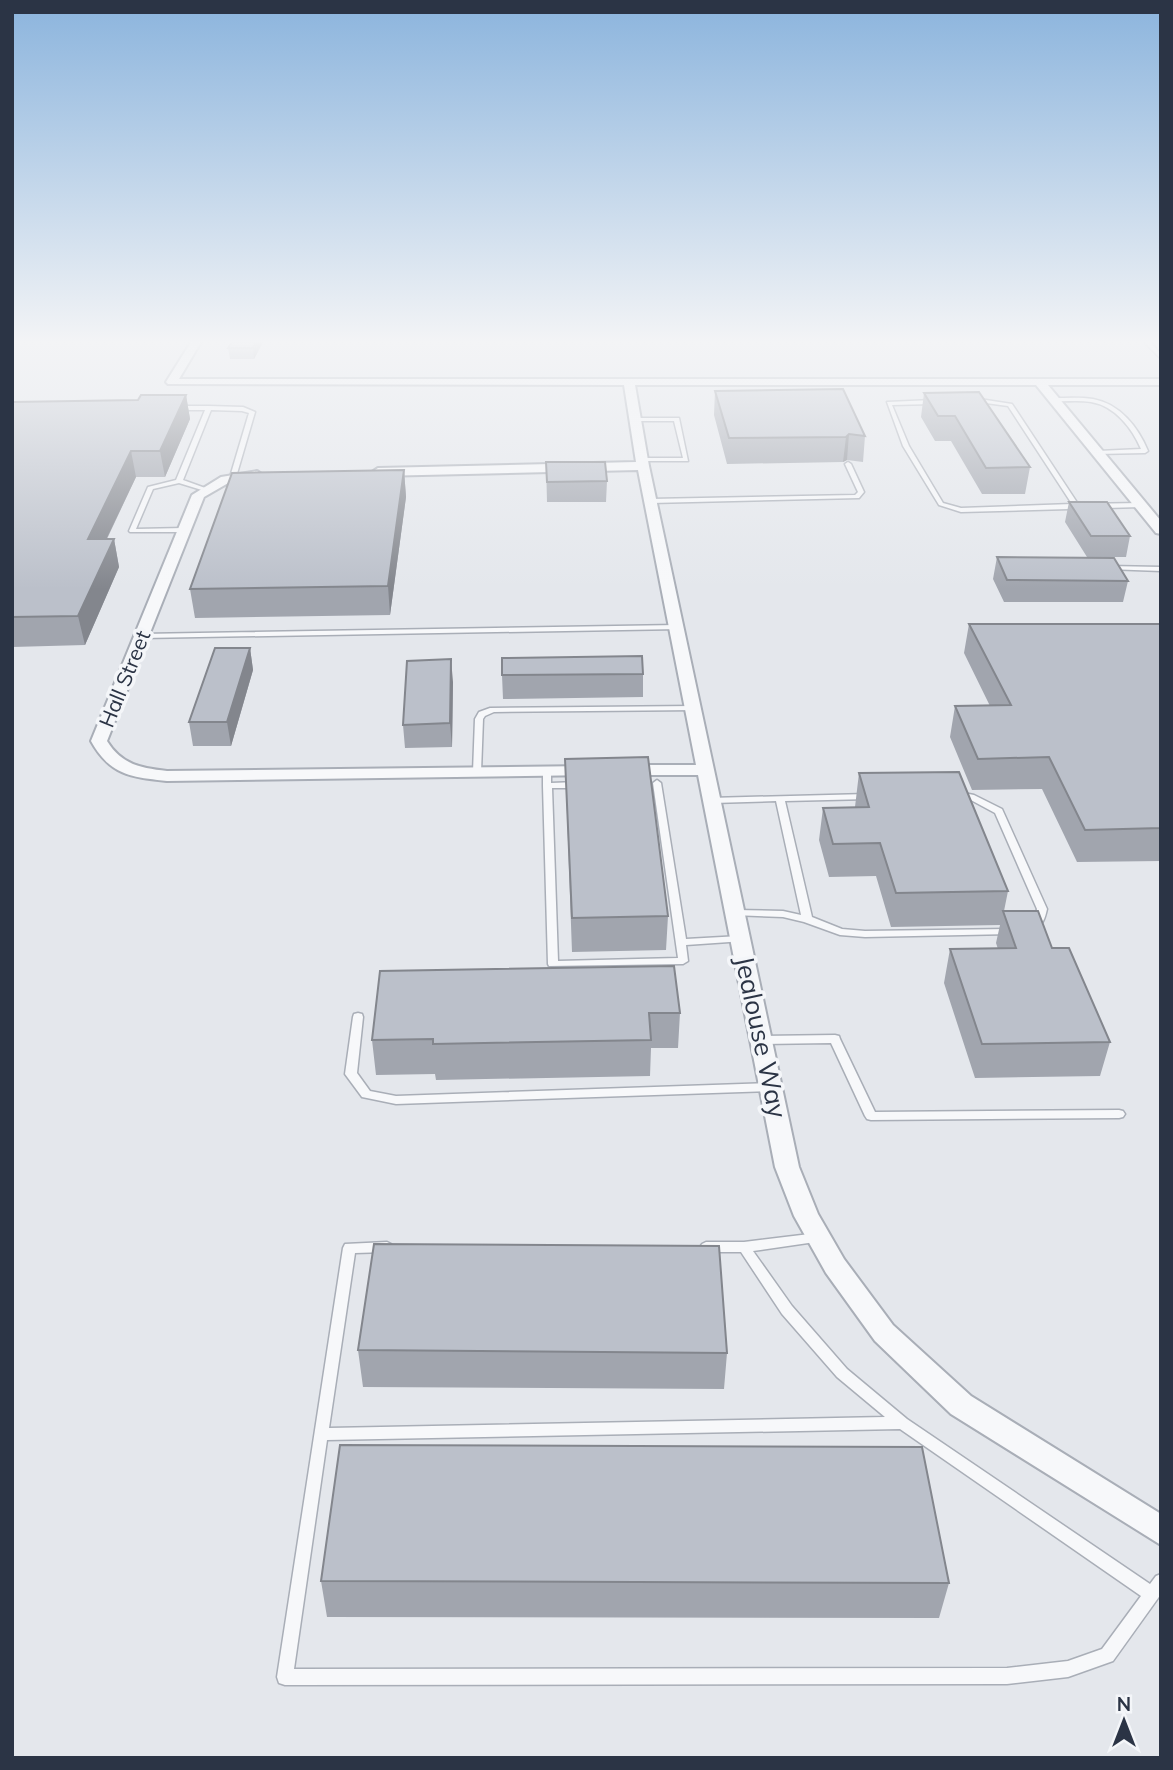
<svg xmlns="http://www.w3.org/2000/svg" width="1173" height="1770" font-family="Mulish,sans-serif">
<style>
.lines{fill:none;stroke-linecap:round;stroke-linejoin:round}
.lane-casing{stroke:#a9aeb7;stroke-width:3}
.street-casing{stroke:#a9aeb7;stroke-width:4}
.lane{fill:#f7f8fa;fill-rule:evenodd}
.street{fill:#f7f8fa;fill-rule:evenodd}
.wall{fill:#a1a5ae}
.shaded-wall{fill:#83868d}
.building{fill:#bbc0ca;stroke:#83868d;stroke-width:2}
.labels{text-anchor:middle;stroke-width:7;stroke-linejoin:round;paint-order:stroke}
.far-street-label{font-size:21px;fill:#2b3445;stroke:#f4f6f9}
.street-label{font-size:26px;fill:#2b3445;stroke:#f4f6f9}
</style>
<rect width="100%" height="100%" fill="#e4e7ec"/>
<g class="lines">
<g class="lane-casing">
<path id="lane" d="M1144,342H1150L1161,354V359Z
M973,398L1012,404L1078,504L1141,503L1144,505L1141,507L961,512L939,505L903,446L887,402L933,400L936,402L933,404L892,405L909,446L943,503L961,508L1072,504L1008,406L971,401L970,400Z
M1054,398C1067,398 1081,397 1093,399C1120,404 1138,427 1148,451L1145,453L1096,454L1095,453L1098,451L1141,449C1132,428 1115,406 1091,402C1078,400 1065,402 1052,401L1051,400Z
M209,406L243,407L255,412L236,477L233,479L230,477L249,413L242,411L211,410L183,480L208,489L205,491L179,483L153,489L136,529L184,528L187,530L184,532H130L129,531L148,487L176,480L205,410H177L174,408L177,406Z
M636,418H679L688,461H640L639,460L642,458H683L674,421H634L633,420Z
M848,462L851,464L864,492L859,498L651,503L648,501L651,499L855,495L858,492L845,464Z
M1109,566L1161,567V571L1107,569L1105,568Z
M677,625H680V629L142,638L138,636L142,634Z
M694,706L698,708L697,710L494,712L485,716L483,719L481,772L477,775L473,772L475,719L479,712L490,708Z
M547,768L551,771V783L577,782L581,785L577,788H552L558,961L678,958L653,783L657,780L661,783L686,939L740,936L745,939L744,941L686,945L688,961L683,964L549,966L548,964L543,786V771Z
M959,792L974,795L1002,809L1047,909C1045,918 1043,926 1033,929L1028,926L1034,920L1037,909L995,813L969,799L956,797L955,795Z
M867,794L871,797L870,799L785,801L812,917L842,929L865,931L1008,929L1013,932L1012,934L865,937L840,935L804,922L783,917L732,915L730,913L735,910L783,911L801,915L776,801L713,803L710,802L709,800L710,798Z
M358,1013L362,1014L363,1017L357,1073L370,1091L396,1096L771,1083L775,1084L777,1087L775,1090L771,1091L396,1104L362,1097L345,1074L353,1017L354,1014Z
M835,1035L839,1036L840,1039L875,1112L1119,1110L1123,1111L1125,1114L1123,1117L1119,1118L871,1120L867,1119L865,1116L831,1043L762,1044L758,1043L757,1040L758,1037L762,1036Z
M818,1233L822,1235L824,1238L822,1241L753,1251L792,1306L847,1369L907,1419L1150,1584L1156,1576L1161,1574V1594L1113,1661L1068,1677L1007,1684L285,1685L279,1683L277,1677L343,1248L345,1244L387,1242L391,1244L393,1247L391,1250L387,1252L355,1253L329,1428L885,1417L837,1377L782,1314L741,1252H706L702,1250L700,1247L702,1244L706,1242H744ZM900,1429L1141,1596L1102,1649L1068,1661L1007,1668L294,1669L327,1440Z"/>
</g>
<g class="street-casing">
<path id="street" d="M191,342H201L179,379H1161V385H1048L1161,521V534L1156,533L1036,385H635L649,466L799,1167L818,1214L844,1259L893,1325L971,1396L1161,1514V1545L951,1414L875,1341L826,1273L794,1216L775,1167L698,775H626L617,770L626,765H696L638,470L378,476L372,472L378,468L636,462L624,385L168,384L166,382Z
M257,471L263,475L261,478L230,482L204,497L107,741C122,765 141,768 167,771L589,766L598,771L595,775L167,781C130,777 110,775 91,741L192,495L221,477Z"/>
</g>
<use href="#lane" class="lane"/>
<use href="#street" class="street"/>
</g>
<path class="wall" d="M263,342L254,359H230L228,348Z
M715,391L865,436L863,462L847,460L843,462L727,464L714,415Z
M924,393L1030,467L1025,494H982L951,441H935L921,417Z
M186,395L190,419L165,477H136L107,539H114L119,567L85,645L12,647V402L138,400Z
M546,462L607,481L606,502H547Z
M404,470L406,497L390,615L195,618L190,589Z
M1069,502L1130,536L1126,557H1087L1065,522Z
M997,557L1128,581L1123,602H1004L993,579Z
M969,624H1161V861L1077,862L1042,789L972,790L950,737L955,706H990L964,653Z
M250,648L253,670L231,746H193L189,722Z
M643,674V697L503,699L502,675Z
M453,682L452,747L405,748L403,725Z
M565,759L668,916L666,950L572,952Z
M859,773L1008,891L1004,911L1052,948L1110,1042L1100,1076L975,1078L944,983L950,949H998L996,943L1000,925L891,927L876,876L829,877L819,840L823,808L855,807Z
M380,971L680,1013L678,1048H651L650,1076L436,1080L435,1074L376,1075L372,1040Z
M358,1350L727,1353L724,1389L363,1387Z
M321,1581L949,1583L939,1618L327,1617Z"/>
<path class="shaded-wall" d="M256,342H263L254,359L253,348Z
M186,395L190,419L165,477L160,451Z
M849,434L847,460L843,462L846,437Z
M131,451L136,477L93,567L88,539Z
M404,470L406,497L390,615L388,586Z
M114,539L119,567L85,645L78,616Z
M250,648L253,670L231,746L227,722Z
M451,659L453,682L452,747L450,723Z"/>
<path class="building" d="M232,342H256L253,348H228Z
M843,389L865,436L849,434L846,437L729,438L715,391Z
M979,392L1030,467L986,468L955,416H938L924,393Z
M141,395H186L160,451H131L88,539H114L78,616L12,617V402L138,400Z
M546,462H605L607,481L547,482Z
M404,470L388,586L190,589L232,473Z
M1069,502H1107L1130,536H1091Z
M997,557L1114,558L1128,581L1007,580Z
M969,624H1161V828L1085,830L1049,757L978,759L955,706L1011,705Z
M215,648H250L227,722H189Z
M642,656L643,674L502,675V658Z
M451,659L450,723L403,725L407,661Z
M648,757L668,916L572,918L565,759Z
M959,772L1008,891L896,893L880,843L833,844L823,808L869,807L859,773Z
M1003,911H1038L1052,948H1069L1110,1042L982,1044L950,949L1016,948Z
M674,966L680,1013H649L651,1040L433,1044V1039L372,1040L380,971Z
M374,1244L719,1246L727,1353L358,1350Z
M340,1445L922,1447L949,1583L321,1581Z"/>
<linearGradient id="sky" x2="0" y2="1"><stop stop-color="#8bb4dd"/><stop offset="0.58" stop-color="#f3f4f6"/><stop offset="1" stop-color="#f3f4f6" stop-opacity="0"/></linearGradient>
<rect width="1173" height="589" fill="url(#sky)"/>
<g class="labels">
<g class="far-street-label">
<text transform="translate(125 679) rotate(-68)" y="7">Hall Street</text>
</g>
<g class="street-label">
<text transform="translate(761 1037) rotate(78)" y="9">Jealouse Way</text>
</g>
</g>
<rect width="1173" height="1770" fill="none" stroke="#2b3445" stroke-width="28"/>
<g transform="translate(1124 1721)" stroke="#f4f6f9" stroke-width="5" paint-order="stroke">
<path d="M0-5L12 26L0 18L-12 26Z" fill="#2b3445"/>
<text y="-10" font-size="19" font-weight="bold" text-anchor="middle" fill="#2b3445">N</text>
</g>
</svg>
